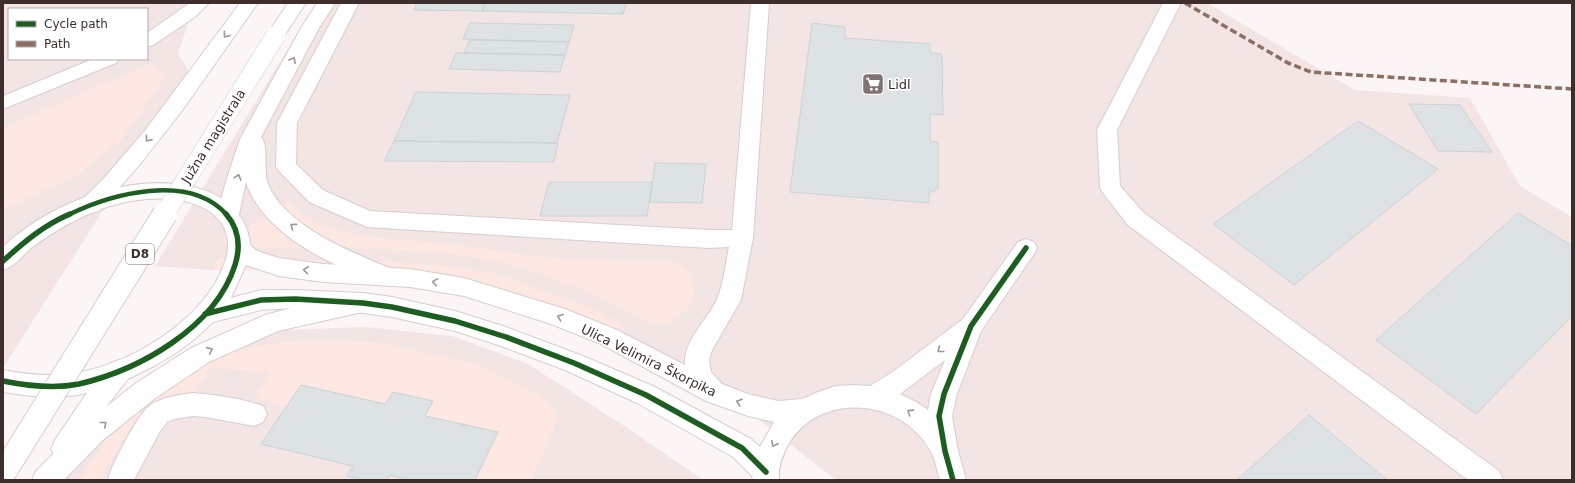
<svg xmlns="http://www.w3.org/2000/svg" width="1575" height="483" font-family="'DejaVu Sans',sans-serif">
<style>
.built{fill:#f2e5e3;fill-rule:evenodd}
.green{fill:#fde7e3}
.building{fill:#dde3e4;stroke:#ccd2d2}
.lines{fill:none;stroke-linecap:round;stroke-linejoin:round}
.minor-casing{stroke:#d7cecc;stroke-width:2}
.major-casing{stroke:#d7cecc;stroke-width:2}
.minor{fill:#fefefe;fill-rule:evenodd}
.major{fill:#fefefe;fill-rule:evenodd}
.major-bridge-far1-casing{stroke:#d7cecc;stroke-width:20;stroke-linecap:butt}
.major-bridge-casing{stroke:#d7cecc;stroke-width:26;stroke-linecap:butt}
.major-bridge-far1{stroke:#fefefe;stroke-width:19}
.major-bridge{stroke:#fefefe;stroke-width:24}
.quiet{stroke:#8d6e63;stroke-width:3.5;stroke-dasharray:7 3.5;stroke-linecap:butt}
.cycleway-far1-casing{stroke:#fff;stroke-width:6}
.cycleway-casing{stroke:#fff;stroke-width:8}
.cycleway-far1{stroke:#1b5e20;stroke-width:4.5}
.cycleway{stroke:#1b5e20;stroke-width:5.5}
.oneway{stroke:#9e9694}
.labels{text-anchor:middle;stroke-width:3.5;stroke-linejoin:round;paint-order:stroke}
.shield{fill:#fff;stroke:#776d6b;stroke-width:1}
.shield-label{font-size:12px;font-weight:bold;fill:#3d2e2b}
.poi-label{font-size:13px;fill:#3d2e2b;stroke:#fff;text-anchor:start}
.street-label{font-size:13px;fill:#3d2e2b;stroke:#fff}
</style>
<rect width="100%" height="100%" fill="#fbf6f5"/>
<path class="built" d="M3,3H195L178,53L190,73L3,368ZM9,9H147V59H9Z
M316,3H1207L1355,90L1470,98L1520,186L1572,217V480H836L734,400L558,308L500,288L444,277L269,270H212L155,266Z
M366,327L452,336L528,364L629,429L703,480H53L82,435L257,331Z"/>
<path class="green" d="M149,64L166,75L122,139L79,174L3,210V128Z
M288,203C298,211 308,219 319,224C361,241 409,239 452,244C474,247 495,251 517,254C562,260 607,261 652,261C660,261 672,260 680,264C689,268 696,286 694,296C691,311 670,327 655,324C645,321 635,314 626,310C587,291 546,273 504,263C415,243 321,251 230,246L221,241Z
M217,259L382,261L445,266L498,274L588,307L626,326L617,337L558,307L500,288L444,277L269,270H212Z
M319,341L378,342L476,364L538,395L555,407L556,422L532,480H475L498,432L425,416L432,401L393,392L385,404L301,385L286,407L255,399L271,372L210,368L193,395C140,390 123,441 101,480H80L119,421L189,367L234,350L282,342Z"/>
<path class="building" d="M417,3H486L482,11L414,10Z
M486,3H626L623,14L482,11Z
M470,23L574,25L569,42L463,39Z
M812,23L845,27V38L930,44V53L942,54L943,115L930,114V141L938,142V189L929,193V203L790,192Z
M470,40L569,42L565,55L464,53Z
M456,53H464L565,55L560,72L449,69Z
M416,92L570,95L557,143L394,141Z
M1409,104L1460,105L1492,152L1438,151Z
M1358,121L1438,169L1294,285L1213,224Z
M394,141L557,143H558L554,162L384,161Z
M655,163L706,164L702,203L650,202Z
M549,182H652L647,216H540Z
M1518,213L1572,246V316L1476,414L1376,340Z
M301,385L385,404L393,392L433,401L425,416L498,432L475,480H409L390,475L387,480H363L347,476L353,466L261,444Z
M1309,415L1387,480H1237Z"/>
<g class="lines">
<g class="minor-casing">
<path id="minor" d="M190,3H209L195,17L153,45L147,47V33Z
M341,3H359L297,123L296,164L323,190L370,211L709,230H732L751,3H769L753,238L741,300L712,350L709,360L711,372L722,384L748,394L778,401L802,399L818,392L836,386L855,385L870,386L894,371L963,319L1018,242L1026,239L1034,242L1037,248L1034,254L981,331L957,394L952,416L958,451L966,480H940C937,472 936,461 932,454C906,400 825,390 791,440C783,453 778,465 779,480H753L752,476L733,457L637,403L565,370L501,346L455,331L392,317L363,313L295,308L261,310L213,322L196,338L176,353L154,366L132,377L100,389L78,395L59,397L31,396L3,392V370C25,374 47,377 69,374C125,367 195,326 220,274C252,209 181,191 132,201C96,207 63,225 34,246C23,254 16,266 3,270V247C49,203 129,172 193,187C204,190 214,193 224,200C239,210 249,227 250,245L257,251L279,258L323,264L410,269L464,278L565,309L617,330L685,365C683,340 708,320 717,299C723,286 726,262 729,247L709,248L367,227L309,202L279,171L276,166L277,123ZM246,265L279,276L323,282L410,287L464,296L551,324L601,344L706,401L748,416L774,422L760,447L751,439L655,387L583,356L506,327L455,311L392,297L363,293L295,290H261L231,298ZM945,360L931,394L928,410L918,403L900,394Z
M1163,3H1181L1117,130L1120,186L1144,213L1499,471L1503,480H1468L1128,225L1103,193L1100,188L1097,130Z
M93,59H119L116,63L3,109V96Z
M193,393C216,395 241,398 263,406L267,414L263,422L254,426L205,417L193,416L174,419L167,422L159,433L134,480H108C110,467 138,415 148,407C160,397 178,395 193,393Z"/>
</g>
<g class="major-casing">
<path id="major" d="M240,3H258L181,112L141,163L99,211L91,213L83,211L80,205L83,199L106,176L147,128Z
M288,3H306L282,39L276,41L270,39L267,35Z
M317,3H335L319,28L261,137C269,145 263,171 268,184C286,228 356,254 397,271L400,277L397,283L389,286C338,269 264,237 246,182L239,214L236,220L228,222L220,220L217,214L227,178L240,139L301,28Z
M363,293L371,296L375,303L371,310L278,331L209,362L154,399L103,440L64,480H32L36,471L53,454L51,449L55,440L94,382L110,363L119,360L128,363L131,371L128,379L106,407L136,383L191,348L265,315L313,302Z"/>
</g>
<use href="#minor" class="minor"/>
<use href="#major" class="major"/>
<g class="major-bridge-far1-casing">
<path id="major-bridge-far1" d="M164,215L276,35"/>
</g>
<g class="major-bridge-casing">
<path id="major-bridge" d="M3,474L165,214"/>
</g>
<use href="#major-bridge-far1" class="major-bridge-far1"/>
<use href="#major-bridge" class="major-bridge"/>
<path class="quiet" d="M1185,3L1288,63L1311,72L1572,89"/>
<g class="cycleway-far1-casing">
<path id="cycleway-far1" d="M68,215C111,194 189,172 227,215"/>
</g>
<g class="cycleway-casing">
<path id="cycleway" d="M3,261C24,242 44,225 70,214
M205,314L261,300L295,299L363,303L392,307L455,321L506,337L574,363L646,395L742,448L766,472
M3,381C28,386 54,389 79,384C139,370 215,328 235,265C241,246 239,229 226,214
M953,480L945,451L939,416L944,394L971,326L1026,248"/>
</g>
<use href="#cycleway-far1" class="cycleway-far1"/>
<use href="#cycleway" class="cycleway"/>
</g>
<defs><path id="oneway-chevron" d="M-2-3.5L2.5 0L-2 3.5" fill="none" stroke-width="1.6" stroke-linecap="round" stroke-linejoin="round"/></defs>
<g class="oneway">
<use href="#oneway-chevron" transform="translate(226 35) rotate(126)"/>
<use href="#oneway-chevron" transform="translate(293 60) rotate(-61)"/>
<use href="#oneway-chevron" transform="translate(148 139) rotate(129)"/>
<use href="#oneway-chevron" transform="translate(238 177) rotate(-73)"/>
<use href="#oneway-chevron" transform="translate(293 226) rotate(-143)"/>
<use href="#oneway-chevron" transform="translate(306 270) rotate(-172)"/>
<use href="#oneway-chevron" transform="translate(435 282) rotate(-171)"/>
<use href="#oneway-chevron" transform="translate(560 317) rotate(-160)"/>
<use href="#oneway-chevron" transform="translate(210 350) rotate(-24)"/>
<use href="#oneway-chevron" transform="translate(940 350) rotate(142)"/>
<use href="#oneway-chevron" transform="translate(739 402) rotate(-161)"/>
<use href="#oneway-chevron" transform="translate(910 412) rotate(-147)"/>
<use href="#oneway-chevron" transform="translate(104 424) rotate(-39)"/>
<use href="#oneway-chevron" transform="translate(774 444) rotate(117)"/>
</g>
<defs>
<g id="supermarket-square" transform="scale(1.15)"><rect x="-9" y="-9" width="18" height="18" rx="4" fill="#807472" stroke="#fff"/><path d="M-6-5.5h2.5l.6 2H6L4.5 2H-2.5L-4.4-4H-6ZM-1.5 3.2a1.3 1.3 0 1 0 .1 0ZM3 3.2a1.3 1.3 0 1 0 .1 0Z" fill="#fff"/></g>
</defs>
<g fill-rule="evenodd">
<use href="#supermarket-square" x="873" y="84"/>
</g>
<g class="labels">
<rect class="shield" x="126" y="244" width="28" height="20" rx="3"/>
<g class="shield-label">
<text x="140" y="258">D8</text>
</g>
<g class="poi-label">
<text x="888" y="89">Lidl</text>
</g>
<g class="street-label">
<text transform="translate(213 136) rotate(-58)" y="5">Južna magistrala</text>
<text transform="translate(649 360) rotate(26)" y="5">Ulica Velimira Škorpika</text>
</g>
</g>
<rect width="1575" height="483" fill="none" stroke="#3d2e2b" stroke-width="8"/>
<rect x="8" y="8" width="140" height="52" fill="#ffffff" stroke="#b1abaa"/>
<rect x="16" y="21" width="20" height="6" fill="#1b5e20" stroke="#b1abaa"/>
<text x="44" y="28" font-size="12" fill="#3d2e2b">Cycle path</text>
<rect x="16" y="41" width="20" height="6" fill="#8d6e63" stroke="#b1abaa"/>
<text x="44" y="48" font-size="12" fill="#3d2e2b">Path</text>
</svg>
